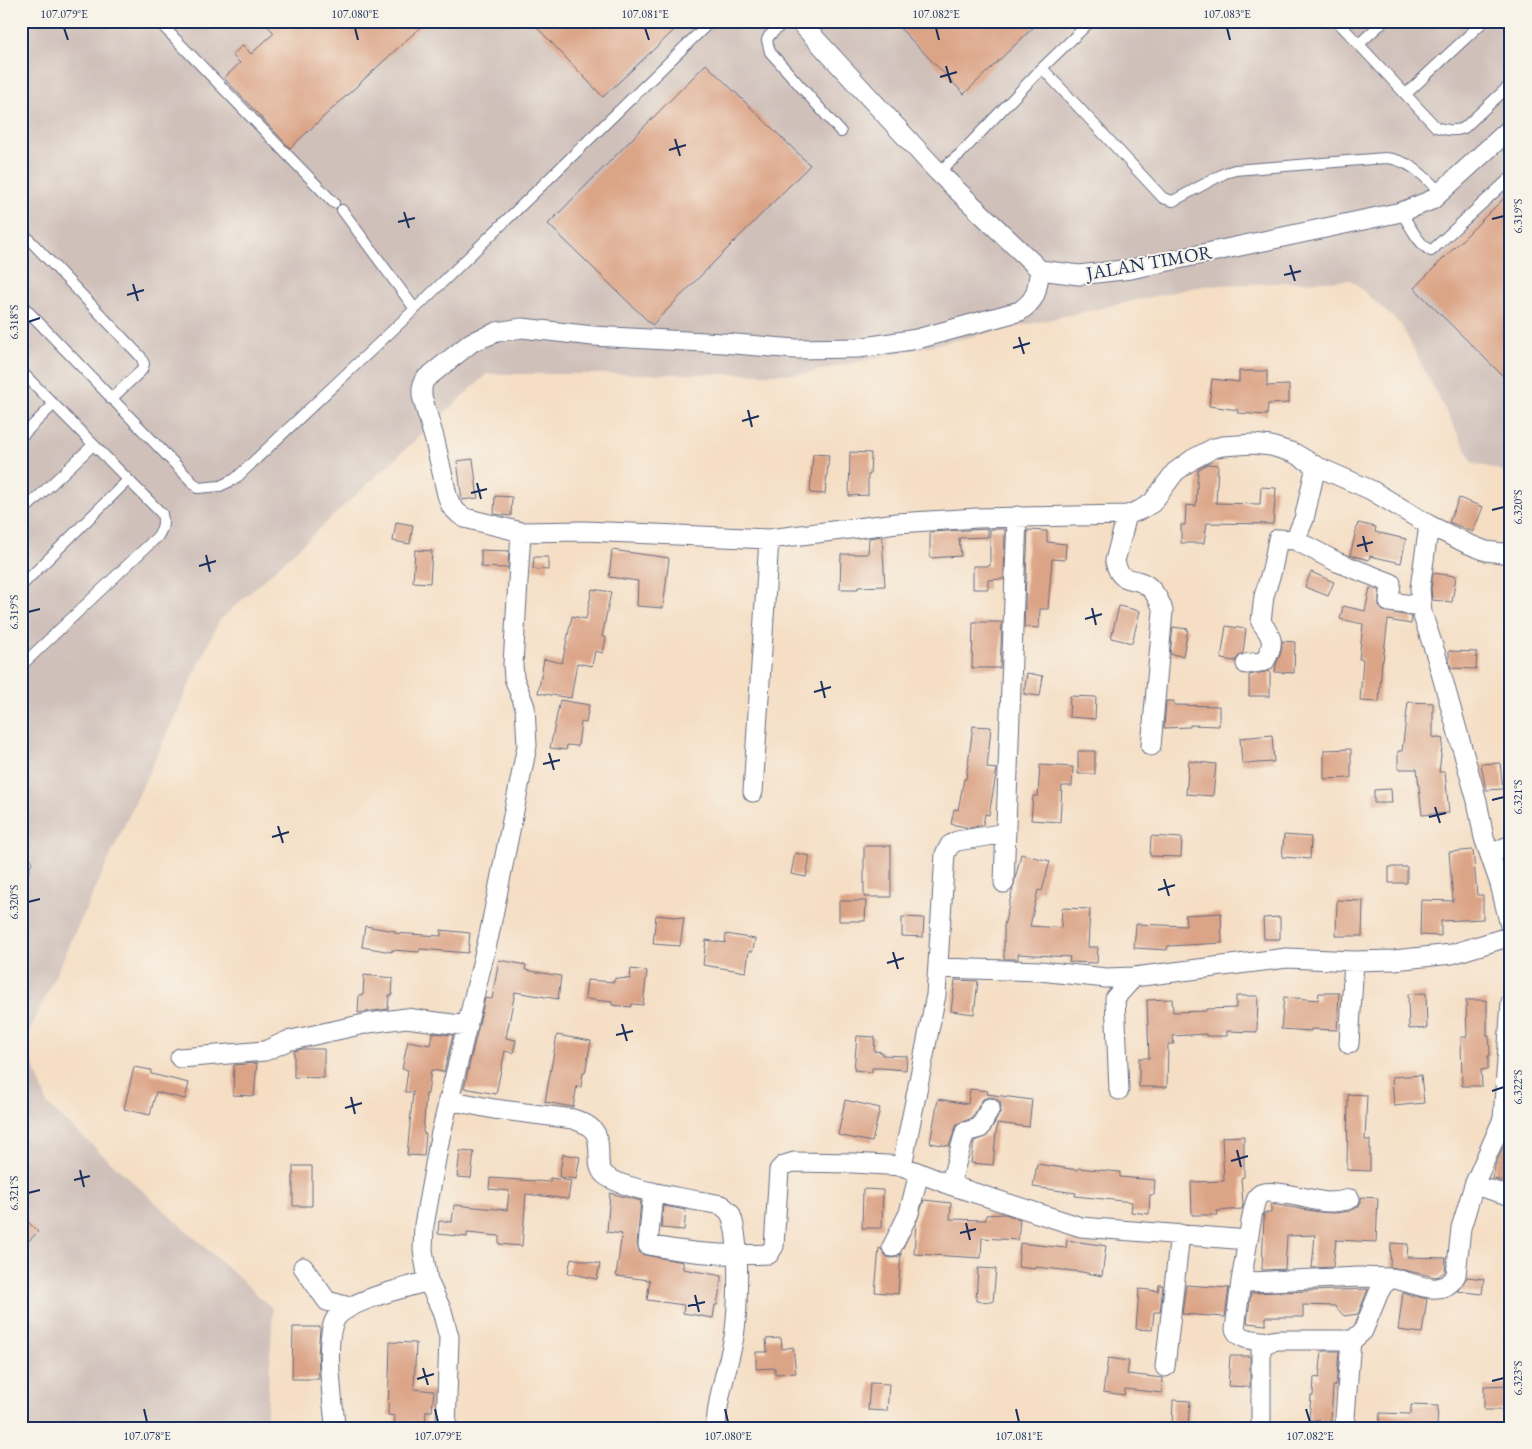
<svg xmlns="http://www.w3.org/2000/svg" width="1532" height="1449" font-family="'EB Garamond',serif">
<rect width="100%" height="100%" fill="#f7f3e8"/>
<filter id="ink" filterUnits="userSpaceOnUse"><feTurbulence type="fractalNoise" baseFrequency=".02" numOctaves="2"/><feDisplacementMap in="SourceGraphic" scale="10" xChannelSelector="R" yChannelSelector="G"/><feConvolveMatrix kernelMatrix="1 2 1 2 8 2 1 2 1" color-interpolation-filters="sRGB"/></filter>
<filter id="wash" filterUnits="userSpaceOnUse"><feTurbulence type="fractalNoise" baseFrequency=".0096" numOctaves="4" result="noise"/><feDisplacementMap in="SourceGraphic" scale="20" xChannelSelector="R" yChannelSelector="G"/><feGaussianBlur stdDeviation="1.12" result="paint"/><feColorMatrix in="noise" values="0 0 0 0 0 0 0 0 0 0 0 0 0 0 0 0 0 1.4 0 .05"/><feComposite in="paint" operator="in"/></filter>
<g filter="url(#wash)">
<rect width="100%" height="100%" fill="#f5dec4"/>
<path fill="#cfc0ba" d="M21,21H1511V473L1473,463L1401,325L1351,280L1201,286L803,374H487L219,621L25,1041L48,1105L273,1309L266,1428H21Z"/>
<g id="blocks">
<path fill="#dca487" d="M263,21H427L290,148L224,78L240,63L232,55L243,45L251,54L274,33Z
M531,21H684L603,97Z
M893,21H1040L964,94Z
M706,64L810,165L652,325L548,224Z
M1511,191V384L1414,288Z
M1239,371H1267V386L1289,385V403L1268,404L1267,415L1237,413L1238,410L1209,406L1212,379L1239,382Z
M850,452L871,453L870,475H868V495L849,496Z
M813,454L829,455L825,494L810,493Z
M473,459L478,498L462,500L457,461Z
M1207,464L1218,465L1216,503L1260,504L1261,487L1276,488L1273,524L1207,523L1204,543H1181V525H1185L1186,505L1196,506L1198,470Z
M495,496L512,497L511,516L494,514Z
M1459,498L1483,507L1473,532L1449,522Z
M396,522L413,525L410,544L393,541Z
M1358,523L1376,527L1375,532L1406,539L1401,563L1370,556L1369,560L1350,555Z
M988,529V537L959,538L961,556L930,558V532Z
M990,529H1005L1004,579L988,580V589H973V566H990Z
M1028,530L1047,531V542L1066,544L1065,560L1052,559L1048,609H1040L1039,628L1024,627Z
M882,536L885,586L858,587V589H840L841,554H868L869,538Z
M415,550L432,551L430,583L413,582Z
M481,550L509,551L508,568L481,567Z
M612,550L669,558L663,608L637,606L638,581L609,577Z
M534,557H548V570L533,569Z
M1311,572L1334,582L1328,596L1305,587Z
M1433,573L1456,576L1452,602L1432,600L1431,588Z
M1370,588L1379,590V606L1383,611L1411,616L1412,619L1411,624L1388,620L1383,661H1382L1379,702L1360,701L1363,659H1359L1363,624L1340,619L1343,606L1365,611Z
M592,589L611,592L602,637H606L603,653L595,651L592,666L577,663L571,698L538,693L544,659L562,663L572,616L586,619Z
M1119,606L1140,611L1132,643L1111,638Z
M973,622H1002L1000,668H972Z
M1226,626L1246,629L1243,653L1239,656L1235,661L1221,659Z
M1173,627L1188,629L1183,656L1170,654Z
M1282,641L1295,642L1294,673L1275,672L1276,665L1281,652Z
M1449,651L1477,652L1476,669L1451,668L1449,660Z
M1270,671V696H1249V675Z
M1027,673L1043,676L1040,696L1024,694Z
M1070,696L1096,697L1095,719L1069,717Z
M560,700L589,705L586,723L581,722L578,746L567,745L566,750L550,748Z
M1166,701H1174V705L1219,706V726L1190,725V727L1164,728Z
M1408,702L1433,703V737L1443,739L1439,772H1445L1449,813L1422,815L1417,769H1398V751H1402Z
M973,726L991,727L987,768L997,769L989,815L985,814L983,825L970,828L951,824L954,809L958,810L964,779H966Z
M1272,735L1274,762L1242,764L1240,738Z
M1351,749V778L1324,779V750Z
M1078,751H1095V774H1078Z
M1189,761L1216,764L1213,796L1186,794Z
M1500,763L1503,789L1486,790L1481,764Z
M1040,765L1073,767L1072,786H1062L1060,822L1031,820L1033,796H1038Z
M1391,789L1392,803H1374V790Z
M1284,835L1311,837L1310,859L1282,857Z
M1151,836L1182,838L1181,857L1150,856Z
M864,846H891V897H864Z
M1473,850L1477,895H1483V919L1441,921V936L1420,935L1421,900L1453,901L1449,852Z
M795,853L810,856L806,877L791,874Z
M1021,854L1050,861L1042,891L1038,890L1030,926L1061,928L1062,908L1090,909L1088,947H1098L1097,963L1069,962L1070,957L1018,954V959H1004V926Z
M1389,867H1407V883H1389Z
M1337,900L1363,901L1362,936H1336Z
M839,901H866L865,921H839Z
M1221,913L1222,943L1168,946L1167,950L1134,948L1136,924L1186,926L1185,915Z
M656,915L684,918L680,946L653,944Z
M902,917L924,918L923,937L902,936Z
M1280,917V939H1264L1263,918Z
M365,926L395,931L394,933L441,936V930L470,933L468,953L420,949L419,952L392,950V952L362,947Z
M726,934L755,939L753,951H749L746,972L703,965L706,940L725,943Z
M499,960L526,965L525,970L561,976L558,999L515,992L506,1038L516,1040L513,1053L505,1051L496,1094L464,1088L485,998L492,999Z
M631,969L647,971L643,1005L632,1004L631,1007L612,1005V1002L585,999L587,980L614,982L615,978L630,979Z
M364,975L393,978L392,995H389L388,1009L358,1013L359,995H363Z
M955,980L978,981L974,1014L951,1011Z
M1319,993H1339L1337,1030L1311,1029V1031L1281,1029L1284,997L1318,1000Z
M1426,993L1427,1028L1409,1029L1408,994Z
M1236,996H1258L1257,1032L1227,1031V1036H1206V1034L1173,1036L1174,1044H1168L1167,1087H1139V1058H1149L1147,1000L1172,999L1173,1012L1206,1011V1009L1236,1008Z
M1466,1000H1487V1036H1489L1490,1055L1488,1056V1069L1481,1070L1482,1086H1462L1461,1037H1467Z
M432,1033L453,1035L444,1072L431,1070L428,1094H426L423,1133L426,1134L424,1156L407,1155L413,1092H405L408,1070L402,1069L406,1049L408,1041L430,1045Z
M557,1035L591,1041L585,1073H583L581,1087L577,1086L573,1107L545,1102Z
M857,1036L875,1037L874,1051L882,1052V1055L907,1056L906,1070L881,1068H872V1072L854,1070Z
M303,1049H324V1078L294,1077V1051Z
M257,1063L254,1096L233,1095L234,1065Z
M134,1067L151,1070V1074L189,1083L185,1099L156,1092L150,1115L124,1109Z
M1421,1075L1424,1103L1394,1106L1392,1077Z
M970,1089L988,1091L987,1094L1032,1100L1029,1127L997,1123L993,1165L971,1163L974,1141L987,1136L1000,1113L1001,1108L1000,1102L995,1098L989,1097L983,1099L972,1118L957,1124L949,1146L930,1143L938,1099L968,1104Z
M1348,1094L1367,1095L1365,1140H1370V1171L1347,1170Z
M845,1100L880,1108L872,1142L838,1135Z
M1244,1136V1177L1241,1178L1243,1204L1242,1209L1217,1211L1218,1215H1192L1191,1182L1224,1181L1222,1137Z
M1503,1147L1511,1148V1182L1493,1179L1495,1166Z
M460,1151L474,1152L471,1178L457,1177Z
M563,1154L580,1157L576,1179L559,1177Z
M1037,1164L1078,1170V1168L1120,1172V1177L1155,1180L1154,1195H1150L1149,1214L1131,1212L1132,1202L1075,1196L1076,1193L1033,1187Z
M293,1166H312V1206H293Z
M490,1178L550,1182V1178L571,1181L568,1199L526,1194L522,1246L499,1244V1236L467,1233V1237L438,1234L439,1221L452,1222L454,1205L507,1210L509,1191L489,1189Z
M863,1189L883,1190L882,1228H862Z
M610,1193L641,1201L637,1244L640,1254L683,1262V1269L722,1276L717,1305H715L713,1318L683,1313L684,1305L647,1300L650,1280L616,1276L622,1234L607,1232Z
M1361,1197L1378,1198L1376,1242L1336,1240L1333,1267L1312,1268L1315,1235L1287,1236L1285,1269L1262,1270L1264,1213H1271V1204L1319,1212L1334,1213L1350,1211L1358,1207L1361,1202Z
M924,1200L951,1203L950,1219L986,1220V1215L1005,1214L1020,1219L1018,1240L982,1238L981,1258L914,1254L916,1223Z
M663,1206L686,1210L684,1230L661,1228Z
M21,1215L38,1232L21,1248Z
M1067,1240L1106,1246L1102,1276L1082,1272L1035,1267V1269L1018,1267L1020,1243L1066,1248Z
M1391,1243L1408,1244L1407,1257L1446,1258L1445,1271L1439,1276L1435,1277L1390,1267Z
M879,1248L881,1249L887,1257L892,1258L898,1257L901,1253L898,1294L875,1292Z
M571,1258L600,1264L597,1279L568,1273Z
M978,1268L996,1269L993,1302L976,1301Z
M1467,1277L1484,1279L1482,1294L1457,1291Z
M1159,1285H1163L1160,1312H1154L1152,1330L1136,1329L1139,1289L1158,1291Z
M1186,1285L1229,1288L1225,1317L1182,1314Z
M1368,1289L1358,1314L1344,1316L1335,1306L1303,1305V1317H1266V1325L1247,1323L1251,1293Z
M1403,1293L1427,1299L1422,1333L1398,1330Z
M293,1327H320L318,1354L319,1379H292Z
M781,1338L782,1349L793,1347L796,1373L775,1374V1368L756,1369V1352H767L766,1339Z
M390,1342L416,1343L414,1389L434,1391L432,1411H426L425,1428H394L395,1416L388,1415Z
M1322,1351H1339L1336,1386H1333L1331,1421L1309,1420L1311,1396H1313L1314,1377L1319,1378Z
M1230,1356H1250V1387L1228,1386Z
M1108,1358L1129,1361L1127,1374L1163,1378L1162,1393L1125,1389L1124,1395L1103,1392Z
M870,1383L889,1384L887,1411L868,1410Z
M1511,1385V1410H1484V1386Z
M1173,1400L1190,1401L1188,1428H1172Z
M1411,1405L1438,1406L1437,1428H1379L1380,1413L1411,1414Z"/>
</g>
</g>
<g filter="url(#ink)">
<use href="#blocks" fill-opacity="0" stroke="#676c82" stroke-width="1"/>
<g fill="none" stroke-linecap="round" stroke-linejoin="round">
<g stroke="#676c82" stroke-width="12">
<path id="service" d="M158,21L334,203
M785,21L769,36L767,40L770,52L841,132
M1337,21L1436,127C1446,130 1453,132 1464,128L1511,84
M1359,44L1384,21
M1042,68L1091,21
M1406,94L1484,21
M938,172L960,154L1042,68L1163,198L1173,201L1225,173L1235,170L1385,158C1409,159 1425,177 1441,193
M342,210L415,309
M1401,212C1409,224 1418,244 1431,251L1511,177
M21,231L141,357L144,364L142,370L111,399
M21,304L198,488L220,486L235,479L415,309L711,21
M21,371L162,514C164,523 163,528 158,536L21,666
M21,437L54,404
M21,513L93,445
M21,586L128,480
M21,877L26,862"/>
</g>
<g stroke="#676c82" stroke-width="21">
<path id="minor" d="M799,21L938,172L1040,270L1079,275L1131,269L1401,212L1432,200L1511,128
M1040,270C1036,291 1038,298 1020,311L917,339L859,348L796,349L723,343L593,336L522,328L497,332L472,342L424,380L422,388V396L435,441L447,495L451,506L459,514L465,518L521,532L585,531L769,539L897,523L977,518L1127,515L1140,510L1152,503L1175,472L1193,459L1214,448L1223,446L1253,444L1271,446L1294,453L1316,466L1371,490L1429,525L1468,544L1486,551L1511,554
M1127,515L1115,561C1120,584 1130,576 1145,584C1153,589 1161,602 1163,611L1151,746
M1429,525L1420,588L1422,613L1436,655L1477,801L1484,838L1500,884L1511,930
M1295,540L1337,562L1391,583L1389,602L1421,606
M1246,664L1265,661C1275,643 1273,638 1261,622L1264,596L1272,570L1278,539L1295,540L1304,519L1316,466
M753,792L769,539
M1490,854L1511,845
M1004,883L1017,516
M938,968L1040,971L1106,978L1134,977L1287,958L1354,961L1394,960L1452,954L1511,936
M1349,1044L1354,961
M180,1058L265,1051L287,1041L369,1023L406,1018L468,1026
M1119,1090L1115,998L1134,977
M448,1100L494,1109L573,1119C597,1127 599,1134 599,1159C599,1164 600,1169 603,1173C615,1189 699,1201 722,1205C724,1208 728,1210 730,1213C741,1235 738,1311 734,1337C728,1367 717,1397 716,1428
M902,1166L936,995L945,854L950,845L957,841L1006,833
M950,1185L965,1132L980,1128L990,1108
M1474,1185L1511,1196
M653,1192L648,1245C688,1253 728,1256 769,1254L774,1246L779,1170L784,1165L794,1162L853,1163L902,1166L950,1185L1081,1227L1248,1240L1241,1281L1250,1282L1359,1277L1391,1278
M1248,1240C1250,1231 1253,1201 1259,1195C1268,1187 1314,1201 1327,1202C1335,1202 1343,1201 1350,1199
M892,1247L909,1213L919,1173
M303,1267L327,1301L349,1307
M1241,1281L1235,1329C1239,1341 1257,1340 1268,1342
M1165,1367L1180,1234
M335,1425C333,1400 323,1338 336,1318C349,1300 406,1288 428,1281
M446,1428L449,1337L442,1311L428,1281L423,1250L424,1225L440,1137L489,935L527,746L525,707L514,678L513,664L521,532
M1261,1428V1348C1266,1342 1271,1341 1278,1340H1351L1354,1339L1363,1331L1379,1292L1383,1285L1391,1278C1411,1281 1443,1301 1456,1275L1461,1228L1474,1185L1503,1119L1511,1002
M1347,1428L1345,1417L1351,1340"/>
</g>
<use href="#service" stroke="#fff" stroke-width="10"/>
<use href="#minor" stroke="#fff" stroke-width="19"/>
</g>
</g>
<path fill="none" stroke="#1b2f5e" stroke-width="2" d="M64,28L68,40M355,28L358,40M645,28L649,40M936,28L939,40M1227,28L1230,40M946,66L951,83M940,77L957,72M675,139L680,156M669,150L686,145M404,212L409,228M1492,219L1504,216M398,222L415,218M1290,265L1295,281M1284,275L1301,271M133,284L138,301M127,295L144,290M28,322L40,318M1019,337L1024,354M1013,348L1030,343M748,410L752,427M742,421L759,416M477,483L481,499M471,493L487,489M1492,510L1504,507M1363,536L1367,552M1357,546L1373,542M206,555L210,572M199,566L216,561M1092,608L1096,625M28,612L40,609M1085,619L1102,614M821,681L825,698M814,692L831,687M549,753L554,770M543,764L560,760M1492,800L1504,797M1435,807L1440,823M1429,817L1446,813M278,826L283,843M272,837L289,832M1164,879L1169,896M1158,890L1175,885M28,902L40,899M893,952L898,969M887,963L904,958M622,1024L627,1041M616,1035L633,1031M1492,1091L1504,1087M351,1097L355,1114M345,1108L362,1103M1237,1150L1241,1167M1231,1161L1248,1156M80,1170L84,1187M74,1180L90,1176M28,1193L40,1190M966,1223L970,1240M960,1233L976,1229M695,1295L699,1312M688,1306L705,1302M423,1368L428,1385M417,1379L434,1374M1492,1381L1504,1378M144,1409L147,1422M435,1409L438,1422M725,1409L728,1422M1016,1409L1019,1422M1306,1409L1310,1422"/>
<g text-anchor="middle" stroke-width="4" stroke-linejoin="round" paint-order="stroke">
<g font-size="19" fill="#1b2f5e" stroke="#f7f3e8">
<text transform="translate(1149 262) rotate(-10)" y="7">JALAN TIMOR</text>
</g>
</g>
<rect width="1532" height="1449" fill="none" stroke="#f7f3e8" stroke-width="55"/>
<rect x="28" y="28" width="1476" height="1394" fill="none" stroke="#1b2f5e" stroke-width="2"/>
<g font-size="12" text-anchor="middle" fill="#1b2f5e">
<text x="64" y="18">107.079°E</text>
<text x="355" y="18">107.080°E</text>
<text x="645" y="18">107.081°E</text>
<text x="936" y="18">107.082°E</text>
<text x="1227" y="18">107.083°E</text>
<text transform="translate(1518 216) rotate(-90)" y="4">6.319°S</text>
<text transform="translate(14 322) rotate(-90)" y="4">6.318°S</text>
<text transform="translate(1518 507) rotate(-90)" y="4">6.320°S</text>
<text transform="translate(14 612) rotate(-90)" y="4">6.319°S</text>
<text transform="translate(1518 797) rotate(-90)" y="4">6.321°S</text>
<text transform="translate(14 902) rotate(-90)" y="4">6.320°S</text>
<text transform="translate(1518 1087) rotate(-90)" y="4">6.322°S</text>
<text transform="translate(14 1193) rotate(-90)" y="4">6.321°S</text>
<text transform="translate(1518 1378) rotate(-90)" y="4">6.323°S</text>
<text x="147" y="1440">107.078°E</text>
<text x="438" y="1440">107.079°E</text>
<text x="728" y="1440">107.080°E</text>
<text x="1019" y="1440">107.081°E</text>
<text x="1310" y="1440">107.082°E</text>
</g>
</svg>
